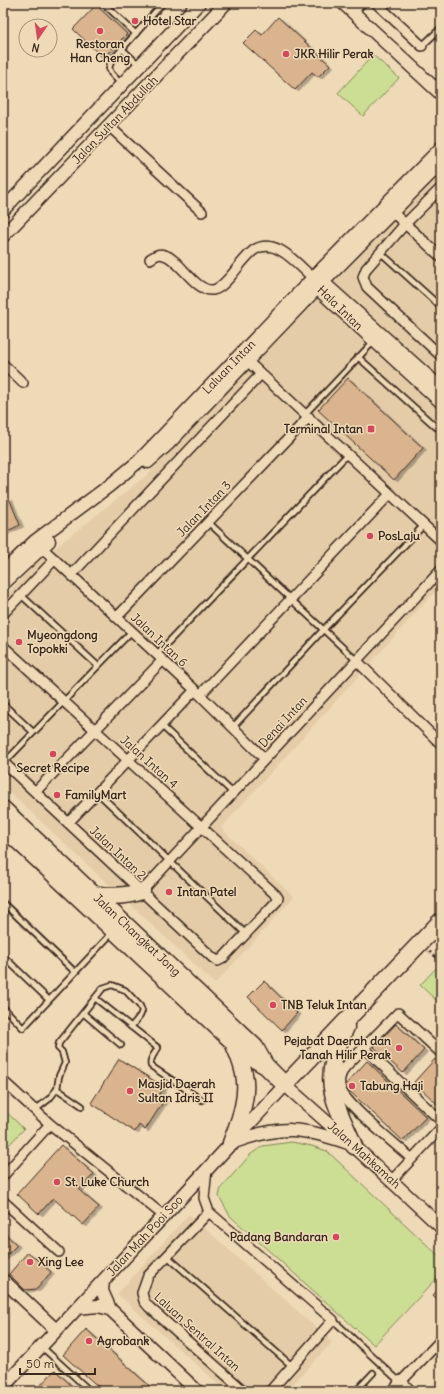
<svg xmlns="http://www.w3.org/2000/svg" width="444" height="1394" font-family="Delius,sans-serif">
<defs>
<filter id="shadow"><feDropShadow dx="3.5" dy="2" stdDeviation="0" flood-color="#0004"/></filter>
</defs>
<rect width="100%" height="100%" fill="#efdab8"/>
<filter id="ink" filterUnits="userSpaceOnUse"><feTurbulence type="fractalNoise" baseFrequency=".025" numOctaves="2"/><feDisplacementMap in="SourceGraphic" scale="8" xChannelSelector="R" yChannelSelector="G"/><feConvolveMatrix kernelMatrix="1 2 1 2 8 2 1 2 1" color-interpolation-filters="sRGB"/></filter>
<g filter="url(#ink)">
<path fill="#e5cca8" d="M441,172V585L221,828L294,897L215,984L3,786V598L36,563L147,475Z
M189,1214L332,1342L287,1391H226L117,1294Z"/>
<path fill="#cbde93" stroke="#838458" d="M373,55L399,78L363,116L338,93Z
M440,964L441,965V1005L420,985Z
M3,1109L24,1129L3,1151Z
M292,1142L312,1146L327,1151L441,1258V1274L374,1345L230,1216L219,1196L221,1188L251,1154L263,1146Z"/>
<path fill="#d9b48e" stroke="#3b2a1e" filter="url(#shadow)" d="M96,5L127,34L103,58L73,29Z
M278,17L330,65L318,77L312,72L295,90L243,43L256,30L262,35Z
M348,378L423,448L394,480L318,410Z
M9,498L20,525L3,533V501Z
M264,981L297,1013L282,1030L248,997Z
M396,1024L424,1050L403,1073L374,1047Z
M119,1059L164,1087L159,1095L165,1099L145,1130L139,1125L135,1132L91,1103Z
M435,1059L441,1065V1102L438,1105L414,1082Z
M367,1061L426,1117L403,1141L344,1086Z
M61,1145L94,1174L79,1190L99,1207L83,1225L53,1198L39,1214L17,1194Z
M3,1232L17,1245L3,1259Z
M28,1252L51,1272L37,1289L25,1290L9,1274Z
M441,1287V1303L433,1295Z
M86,1329L155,1391H103L63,1355Z
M55,1370L77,1391H35Z"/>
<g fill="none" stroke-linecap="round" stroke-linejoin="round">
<g stroke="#3b2a1e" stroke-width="8">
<path id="lane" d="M103,3L136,34
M422,46L441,28
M139,65L122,49L163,3
M121,84L111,73L109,68L111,62L122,49
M433,86L441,79
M380,252L441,307
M358,357L436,427L441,429
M305,414L374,341
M208,522L357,661
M21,595L98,666
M157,654L348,454
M3,704L33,732
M162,726L233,793
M233,727L323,630L424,525
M4,763L132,631
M97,792L246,934
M3,903L75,972
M3,956L49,1000
M95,998L158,1048C155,1053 149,1059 151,1066L202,1100
M3,1007L23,1028L112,933
M83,1013L121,1045
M57,1089L82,1106
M35,1110L49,1099L57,1089L59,1076L65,1063L62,1052L58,1048L59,1043L103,988L112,985L125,990L140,1006L142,1011L140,1016L131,1027
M167,1256L292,1366
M333,1320L400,1382
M42,1347L90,1391
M356,1391L373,1373"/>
</g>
<g stroke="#3b2a1e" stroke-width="12">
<path id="street" d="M376,3L422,46
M353,12L361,3
M109,126L202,212
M441,188L405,224L366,269L363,277L367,287L441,356
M389,209L441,257
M150,259C155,256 158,253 164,255C179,258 195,292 213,290C220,289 225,282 230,277C237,269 245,257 254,250C276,236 298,265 313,278
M243,357L441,541
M3,364L23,383
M38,544L195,690L265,759
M72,574L261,374
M3,614L55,559
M117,617L309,417
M3,646L276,895L278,898L277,901L222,959L218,961L213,958L3,762
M357,661L441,744
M200,695L390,494
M35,792L163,660
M68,823L195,690
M142,891L441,570
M364,1048L441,1121
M3,1081L50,1124L164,1216
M412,1159C397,1145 348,1107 341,1090C338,1081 340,1075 345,1067L398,1013L441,1053
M207,1169L204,1198L209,1212
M3,1176L50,1124
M392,1180L441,1128
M3,1201L59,1252
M244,1391L149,1307L144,1301L142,1293L148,1276L209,1212L333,1320L270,1391
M392,1391L441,1340"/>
</g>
<g stroke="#3b2a1e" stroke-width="15">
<path id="secondary" d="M343,3L441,94
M3,210L199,3
M3,236L226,3
M314,282L317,288L441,402
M326,285L441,388
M148,462L168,444L317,288L441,163
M3,572L35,541L109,486L139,461L313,278L441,148
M3,584L49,541
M234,1142C282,1125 301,1127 348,1143
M3,1280L56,1330
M103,1281L102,1291L110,1309L197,1391
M77,1308L98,1306L110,1309
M400,1382L409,1391
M3,1387L178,1201L285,1085L354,1146L441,1227"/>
</g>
<g stroke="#3b2a1e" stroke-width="19">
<path id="highway" d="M3,809L255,1047L265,1065
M3,827L247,1055L266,1066L285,1085L441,921
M94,894C111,897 125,897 142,891
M346,1027C337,1048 327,1070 333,1093C336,1109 348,1130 354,1146
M231,1143C239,1122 249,1097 244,1074C242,1064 238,1054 234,1045"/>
</g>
<path stroke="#3b2a1e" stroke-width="2" stroke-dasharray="3 3" stroke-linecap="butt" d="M429,951L441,962"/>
<use href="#lane" stroke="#efdab8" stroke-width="4.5"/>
<use href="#street" stroke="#efdab8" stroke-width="9"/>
<use href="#secondary" stroke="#efdab8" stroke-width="12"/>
<use href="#highway" stroke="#efdab8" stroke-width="16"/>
</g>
</g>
<g fill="#d1495b" stroke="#efdab8" stroke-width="1.5">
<circle cx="135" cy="21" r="4"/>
<circle cx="100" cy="31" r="4"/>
<circle cx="286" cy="54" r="4"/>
<rect x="367" y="425" width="8" height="8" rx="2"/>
<circle cx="370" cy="536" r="4"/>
<circle cx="19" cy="642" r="4"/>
<circle cx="53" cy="754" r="4"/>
<circle cx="57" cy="795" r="4"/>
<circle cx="169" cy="892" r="4"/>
<circle cx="273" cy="1005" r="4"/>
<circle cx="399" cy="1048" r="4"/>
<circle cx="352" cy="1086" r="4"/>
<circle cx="130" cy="1091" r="4"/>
<circle cx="57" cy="1182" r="4"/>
<circle cx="336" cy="1237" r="4"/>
<circle cx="30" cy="1262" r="4"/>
<circle cx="89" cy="1341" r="4"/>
</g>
<g text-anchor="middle" stroke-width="3" stroke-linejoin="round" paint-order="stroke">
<g font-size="12" font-weight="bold" fill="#3b2a1e" stroke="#efdab8" text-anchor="start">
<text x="143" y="25">Hotel Star</text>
<text x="100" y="48" text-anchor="middle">Restoran<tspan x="100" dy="14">Han Cheng</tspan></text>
<text x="294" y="58">JKR Hilir Perak</text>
<text x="363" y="433" text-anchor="end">Terminal Intan</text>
<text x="378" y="540">PosLaju</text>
<text x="27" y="639">Myeongdong<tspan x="27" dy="14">Topokki</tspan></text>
<text x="53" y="772" text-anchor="middle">Secret Recipe</text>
<text x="65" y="799">FamilyMart</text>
<text x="177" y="896">Intan Patel</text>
<text x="281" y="1009">TNB Teluk Intan</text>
<text x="391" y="1045" text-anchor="end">Pejabat Daerah dan<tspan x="391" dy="14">Tanah Hilir Perak</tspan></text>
<text x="138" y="1088">Masjid Daerah<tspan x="138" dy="14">Sultan Idris II</tspan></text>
<text x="360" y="1090">Tabung Haji</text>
<text x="65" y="1186">St. Luke Church</text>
<text x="328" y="1241" text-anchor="end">Padang Bandaran</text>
<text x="38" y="1266">Xing Lee</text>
<text x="97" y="1345">Agrobank</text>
</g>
<g font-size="12" fill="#3b2a1e" stroke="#efdab8">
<text transform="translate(115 120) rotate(-46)" y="4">Jalan Sultan Abdullah</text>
<text transform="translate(340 308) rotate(44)" y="4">Hala Intan</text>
<text transform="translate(229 367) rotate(-46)" y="4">Laluan Intan</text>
<text transform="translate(204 509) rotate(-46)" y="4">Jalan Intan 3</text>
<text transform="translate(159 640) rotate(43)" y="4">Jalan Intan 6</text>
<text transform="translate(283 722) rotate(-47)" y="4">Denai Intan</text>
<text transform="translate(149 762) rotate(42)" y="4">Jalan Intan 4</text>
<text transform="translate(118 853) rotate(43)" y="4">Jalan Intan 2</text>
<text transform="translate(137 935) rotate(43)" y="4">Jalan Changkat Jong</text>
<text transform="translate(364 1155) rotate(42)" y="4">Jalan Mahkamah</text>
<text transform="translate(145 1236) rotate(-47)" y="4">Jalan Mah Pooi Soo</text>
<text transform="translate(197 1332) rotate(42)" y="4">Laluan Sentral Intan</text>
</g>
</g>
<rect width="444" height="1394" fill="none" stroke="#efdab8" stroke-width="16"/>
<rect x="8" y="8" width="428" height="1378" fill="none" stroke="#3b2a1e" stroke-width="1.5" filter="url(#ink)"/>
<g transform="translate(38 38) rotate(193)"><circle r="19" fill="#efdab8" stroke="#a7947a"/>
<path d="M0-3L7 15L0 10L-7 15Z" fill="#d1495b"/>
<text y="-6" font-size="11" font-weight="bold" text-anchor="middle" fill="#3b2a1e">N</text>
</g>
<path d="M20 1368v6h75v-6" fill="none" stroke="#3b2a1e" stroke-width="2"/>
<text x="26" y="1368" font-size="12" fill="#3b2a1e" stroke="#efdab8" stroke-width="3" paint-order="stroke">50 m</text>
</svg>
